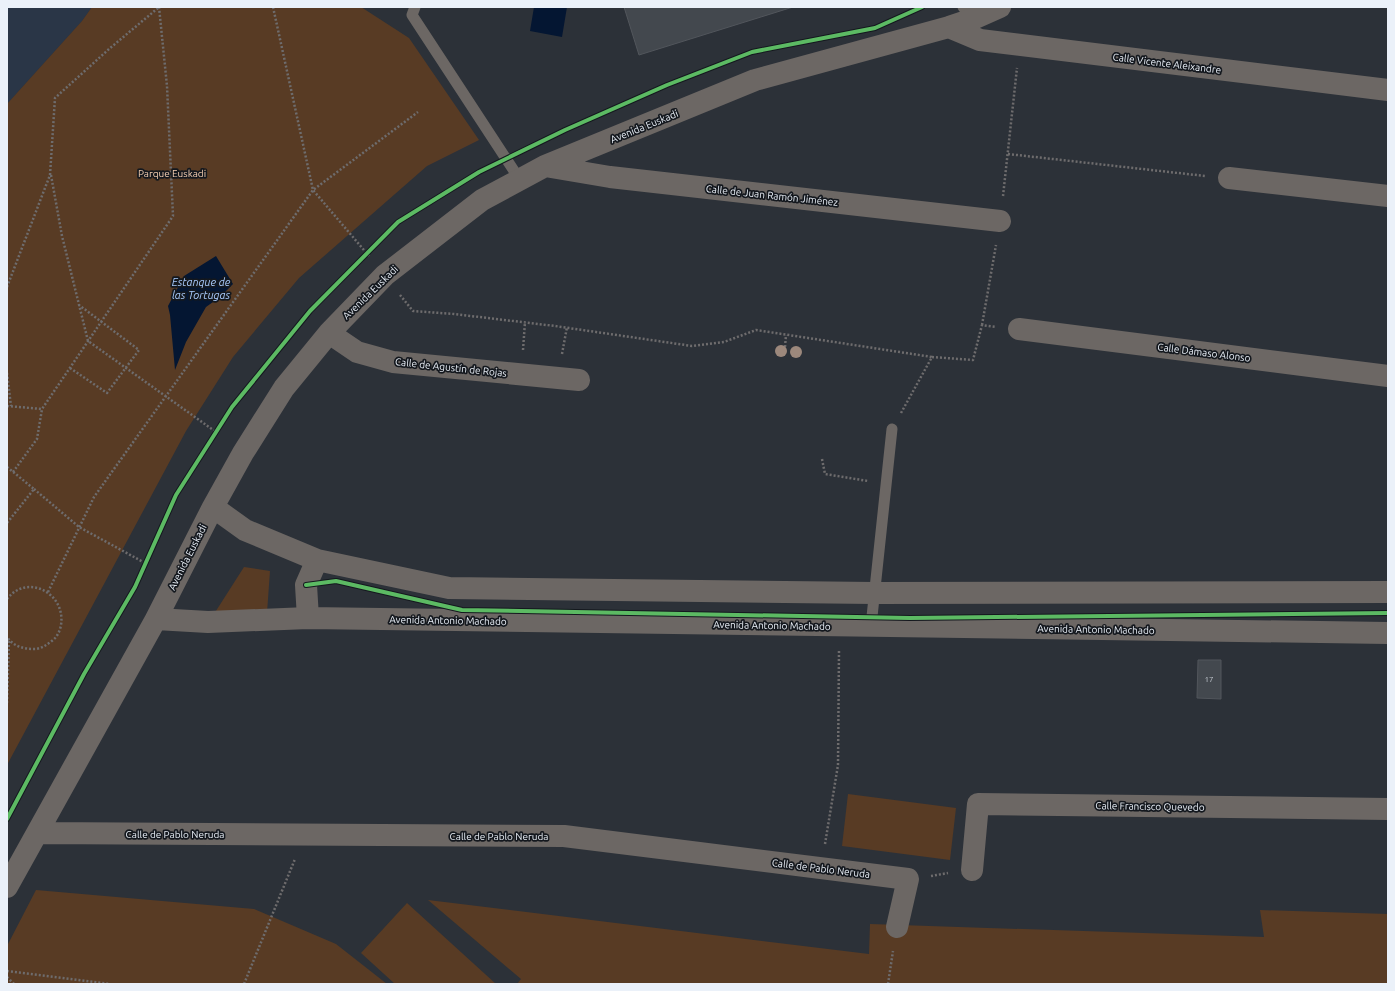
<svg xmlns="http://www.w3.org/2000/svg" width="1395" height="991" font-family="Ubuntu,sans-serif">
<rect width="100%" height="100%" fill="#2c3138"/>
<path fill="#2a3647" d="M7,7H92L82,21L7,104Z"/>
<path fill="#583b24" d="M92,7H361L409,38L479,140L427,166L299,278L233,357L186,431L7,765V104L82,21Z
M244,567L270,571L267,613L214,614Z
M848,794L956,808L950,860L842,846Z
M36,890L254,909L336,944L387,984H7V946Z
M428,900L869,954L870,924L1264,937L1260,910L1388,914V984H517L521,979Z
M407,903L496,984H395L361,953Z"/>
<path fill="#041632" d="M534,7H567L562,37L530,31Z
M216,256L233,284L220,297L206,307L186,342L175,370L170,315L168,306L184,276Z"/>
<path fill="#43484e" stroke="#52565c" d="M624,7H793L639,55Z
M1198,660H1221V699L1197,698Z"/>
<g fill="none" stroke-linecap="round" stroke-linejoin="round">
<path stroke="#6e6c6d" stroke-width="2.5" stroke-dasharray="2 2" stroke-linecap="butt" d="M273,7L313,190L369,256
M1008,154L1205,176
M51,175L62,236L88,341L216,432
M1003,196L1017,68
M7,287L50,175L55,98L109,49L158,8
M400,295L413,311L454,314L555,326L692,346L724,342L756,330L932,357
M982,325L996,245
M785,347L786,335
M523,350L525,322
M562,354L567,327
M70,368L107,393L139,350L79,305
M7,373L11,406
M7,406L42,409L173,216L167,86L159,7
M901,413L932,357L973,360L982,325L996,327
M822,459L825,474L868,481
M7,467L34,489L7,523
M13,472L37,439L42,409
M34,489L79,527L145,563
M48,592L94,497L313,190L418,112
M7,599C27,573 66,593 61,625C60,631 57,637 53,640C47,645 41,649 34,649C23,649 13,646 7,637
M7,703L9,640
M825,844L838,765L839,650
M931,876L948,873
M7,971L110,984
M7,977L14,984
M244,984L295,859
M888,984L893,951"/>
<path stroke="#6c6764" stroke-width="11" d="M415,7L412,15L520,180
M963,7L973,19
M871,626L892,429"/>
<path stroke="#6c6764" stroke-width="22" d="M949,27L980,40L1388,90
M545,166L610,177L1000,221
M1229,178L1388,196
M1019,329L1388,376
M329,333L357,352L393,362L579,380
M213,507L245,530L317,560L449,588L874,593L1388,592
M308,618L306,585L317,560
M156,619L208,622L308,618L1388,633
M38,833L564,836L908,879L897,927
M972,870L978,804L1388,809
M7,887L156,619L213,507L243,453L284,388L329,333L385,275L482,200L545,166L755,80L949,27L973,19L1000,7"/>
<g stroke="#14181e" stroke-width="6">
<path id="cycleway" d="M306,585L336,581L462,610L910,618L1388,613
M7,819L84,674L135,587L176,495L232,407L310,311L398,222L479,172L565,130L667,85L752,52L875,28L922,7"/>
</g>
<use href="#cycleway" stroke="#5cba63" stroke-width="4"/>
</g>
<g fill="#9c887c">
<circle cx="781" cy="351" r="6"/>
<circle cx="796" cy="352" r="6"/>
</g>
<g text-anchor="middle" stroke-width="3.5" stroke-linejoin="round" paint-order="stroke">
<g font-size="8" fill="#c1c7ce">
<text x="1209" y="682">17</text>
</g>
<g font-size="10" fill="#ebf1f9" stroke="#14181e">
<text transform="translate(1167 63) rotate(7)" y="4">Calle Vicente Aleixandre</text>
<text transform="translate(644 126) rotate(-22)" y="4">Avenida Euskadi</text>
<text transform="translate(772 195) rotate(6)" y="4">Calle de Juan Ramón Jiménez</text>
<text transform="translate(370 292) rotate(-44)" y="4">Avenida Euskadi</text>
<text transform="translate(1204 352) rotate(7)" y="4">Calle Dámaso Alonso</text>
<text transform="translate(451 367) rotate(6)" y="4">Calle de Agustín de Rojas</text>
<text transform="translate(187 557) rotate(-63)" y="4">Avenida Euskadi</text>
<text transform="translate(448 620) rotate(1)" y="4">Avenida Antonio Machado</text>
<text transform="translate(772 625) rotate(1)" y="4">Avenida Antonio Machado</text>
<text transform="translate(1096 629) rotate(1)" y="4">Avenida Antonio Machado</text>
<text transform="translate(1150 806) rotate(1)" y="4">Calle Francisco Quevedo</text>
<text x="175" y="838">Calle de Pablo Neruda</text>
<text x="499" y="840">Calle de Pablo Neruda</text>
<text transform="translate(821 868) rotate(7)" y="4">Calle de Pablo Neruda</text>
</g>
<g font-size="10" fill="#f7d0b3" stroke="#14181e">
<text x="172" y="177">Parque Euskadi</text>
</g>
<g font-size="11" font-style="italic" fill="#a9cbfc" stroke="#14181e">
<text x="201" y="286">Estanque de<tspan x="201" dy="13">las Tortugas</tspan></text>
</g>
</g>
<rect width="1395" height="991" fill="none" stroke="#ebf1f9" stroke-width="16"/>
</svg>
